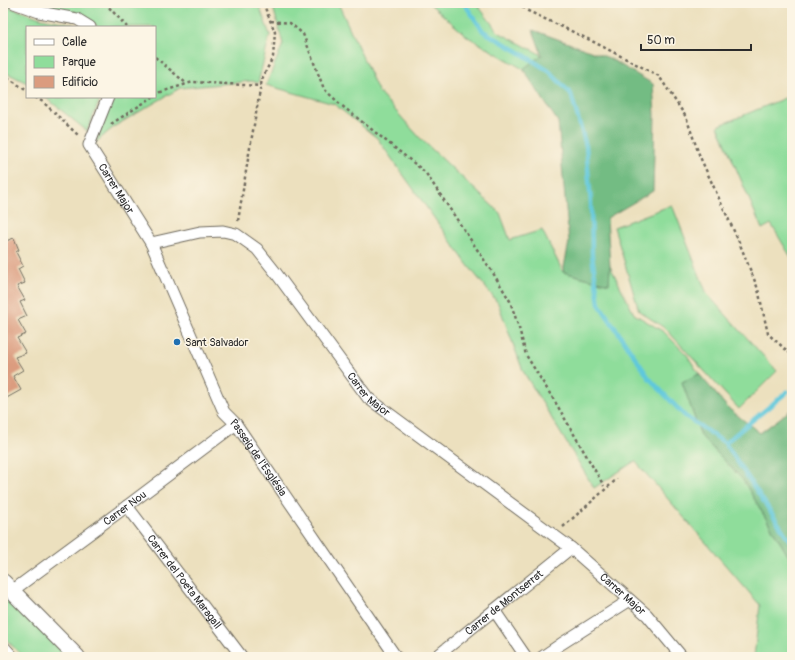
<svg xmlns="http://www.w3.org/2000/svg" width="795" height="660" font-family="Pangolin,sans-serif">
<rect width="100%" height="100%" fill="#fcf5e5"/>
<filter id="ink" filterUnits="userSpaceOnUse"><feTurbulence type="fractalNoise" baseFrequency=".025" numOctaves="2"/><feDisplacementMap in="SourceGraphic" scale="8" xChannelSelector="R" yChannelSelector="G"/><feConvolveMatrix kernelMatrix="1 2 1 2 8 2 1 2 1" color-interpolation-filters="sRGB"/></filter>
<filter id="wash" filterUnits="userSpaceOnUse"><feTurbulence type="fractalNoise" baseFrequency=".012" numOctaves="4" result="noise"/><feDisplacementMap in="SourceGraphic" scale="16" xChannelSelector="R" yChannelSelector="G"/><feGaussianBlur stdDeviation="0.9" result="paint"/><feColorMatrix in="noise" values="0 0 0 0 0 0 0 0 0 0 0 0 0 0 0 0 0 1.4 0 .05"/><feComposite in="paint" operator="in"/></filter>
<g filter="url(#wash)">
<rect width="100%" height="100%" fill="#ece0be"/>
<path fill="#8fdd9b" stroke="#5d8463" d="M29,3H258L270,35L258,83L252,81L180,88L115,126L95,143L113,97H155V27H98L95,24L79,15L45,8Z
M272,3H338L378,91L420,138L500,213L510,240L542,230L563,272L609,284L610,266L634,314L664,332L687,355L699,374L682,382L701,436L743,480L792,562V657H754L760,605L635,461L594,488L523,371L498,303L467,264L377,138L334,104L266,85L283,44Z
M429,3H476L498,32L542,55L523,69L468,37Z
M3,5L41,18L72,24L76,27H27V83L3,71Z
M792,95V259L771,224L762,229L718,126Z
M45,97H101L87,131Z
M672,205L707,294L777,371L739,409L666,329L639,311L614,227Z
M3,591L68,657H23L3,636Z"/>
<path fill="#73bc83" stroke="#4f7457" d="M533,30L609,58L653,84L655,115L653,191L607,218L610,266L609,284L563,272L569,242L558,122L523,69L542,55Z
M699,374L728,408L760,433L792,409V562L743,480L701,436L682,382Z"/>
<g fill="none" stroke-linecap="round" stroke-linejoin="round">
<path stroke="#5fc8dc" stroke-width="4.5" d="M464,3L483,31L519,52L549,71L571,94L586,146L591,204L592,255L599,304L649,378L685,416L725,443L792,544
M725,443L787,392"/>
</g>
<g id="blocks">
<path fill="#db9c7f" d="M14,238L19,250L16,252L23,266L18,269L25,283L17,286L25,300L20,302L27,316L18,320L26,334L17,338L26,353L15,357L23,370L13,376L21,390L3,400V362H4L3,360V345H4L3,342V328L4,327L3,325V242Z"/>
</g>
</g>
<g filter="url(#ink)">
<use href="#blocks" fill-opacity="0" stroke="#6f6a5e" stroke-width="1"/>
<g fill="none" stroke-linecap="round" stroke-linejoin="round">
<g stroke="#6f6a5e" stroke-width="13">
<g id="street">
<path d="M14,3L39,12L77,19L90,27"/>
<path id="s1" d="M108,97L89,145L151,243L224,412L236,424L396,657"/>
<path id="s2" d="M151,243L200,232L223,231L236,234L257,249L276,273L368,398L571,548L647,615L682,657"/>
<path id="s3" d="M127,506L242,657"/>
<path id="s4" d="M12,591L127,506L236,424"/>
<path d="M494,610L526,657"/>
<path d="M3,646L13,657"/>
<path id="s5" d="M436,657L571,548"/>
<path d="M542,657L561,644L630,600"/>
</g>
</g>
<g stroke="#6f6a5e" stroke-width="18">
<path id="secondary" d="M3,582L77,657"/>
</g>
<path stroke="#6f6a5e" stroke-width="2.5" stroke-dasharray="3 3" stroke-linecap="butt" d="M105,3L127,27
M518,3L528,11L588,39L659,76L686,117L700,157L739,242L758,289L768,334L792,355
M271,21L290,23L303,34L324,89L341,105L425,172L493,273L510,301L519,328L526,355L557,405L604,486
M155,57L187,84
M3,74L27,91
M155,96L161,92L193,82L261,86
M35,97L43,102L79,136
M111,124L153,97
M238,221L247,165L262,79L273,57L275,32L263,3
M563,527L617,479"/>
<use href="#street" stroke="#fff" stroke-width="11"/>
<use href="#secondary" stroke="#fff" stroke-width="16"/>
</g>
</g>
<circle fill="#1f6fb2" stroke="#fcf5e5" stroke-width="1.5" cx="177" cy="342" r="4"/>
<g text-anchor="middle" stroke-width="3" stroke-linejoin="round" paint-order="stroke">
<g font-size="11" fill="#2b2b2b" stroke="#fcf5e5">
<text dy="4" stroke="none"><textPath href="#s1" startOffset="103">Carrer Major</textPath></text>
<text dy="4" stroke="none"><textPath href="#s2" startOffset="296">Carrer Major</textPath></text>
<text dy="4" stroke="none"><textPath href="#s1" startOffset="409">Passeig de l'Església</textPath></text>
<text dy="4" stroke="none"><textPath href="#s4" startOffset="140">Carrer Nou</textPath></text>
<text dy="4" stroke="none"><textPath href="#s3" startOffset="95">Carrer del Poeta Maragall</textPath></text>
<text dy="4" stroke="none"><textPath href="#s2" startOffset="620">Carrer Major</textPath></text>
<text dy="4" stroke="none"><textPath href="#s5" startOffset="87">Carrer de Montserrat</textPath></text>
</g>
<g font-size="11" fill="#2b2b2b" stroke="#fcf5e5" text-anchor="start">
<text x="185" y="346">Sant Salvador</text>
</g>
</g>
<rect width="795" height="660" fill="none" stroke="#fcf5e5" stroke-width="16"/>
<rect x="26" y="26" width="130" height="72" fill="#fcf5e5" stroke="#a8a49b"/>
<rect x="34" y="39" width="20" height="6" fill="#ffffff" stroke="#a8a49b"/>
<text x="62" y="46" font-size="12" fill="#2b2b2b">Calle</text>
<rect x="34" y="56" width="20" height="12" fill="#8fdd9b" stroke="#a8a49b"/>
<text x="62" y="66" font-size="12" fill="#2b2b2b">Parque</text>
<rect x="34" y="76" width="20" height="12" fill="#db9c7f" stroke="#a8a49b"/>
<text x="62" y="86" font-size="12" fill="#2b2b2b">Edificio</text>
<path d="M641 44v6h110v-6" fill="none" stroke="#2b2b2b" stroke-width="2"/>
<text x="647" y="44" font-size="12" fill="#2b2b2b" stroke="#fcf5e5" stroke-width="3" paint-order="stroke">50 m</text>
</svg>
